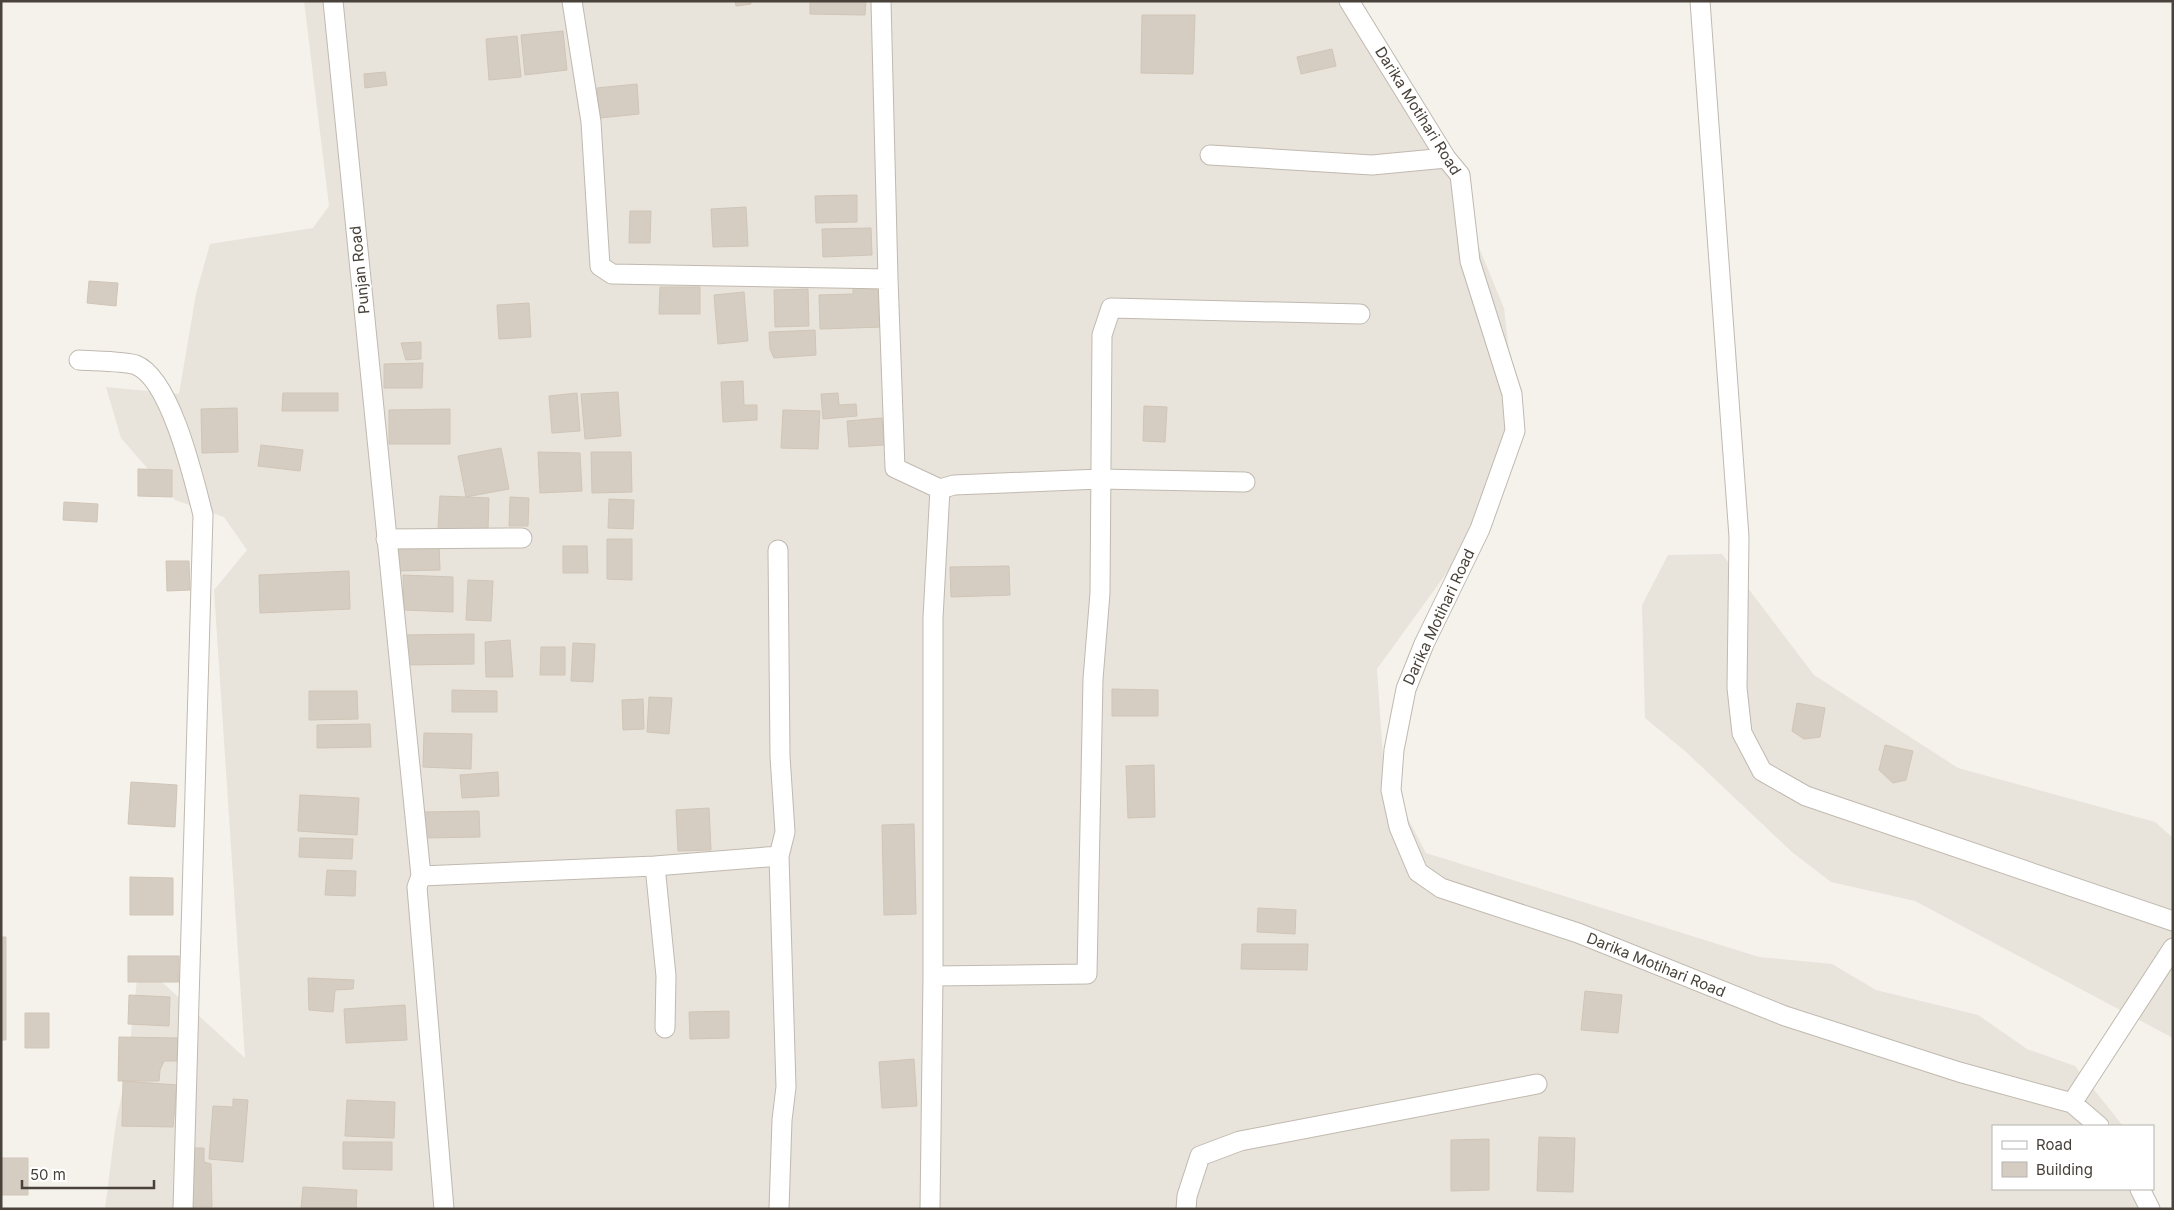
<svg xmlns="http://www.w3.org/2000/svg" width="2174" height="1210" font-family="Inter,sans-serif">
<rect width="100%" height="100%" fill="#f5f2ec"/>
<path fill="#e8e3db" d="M304,1H1339L1426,120L1504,308L1520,447L1469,542L1377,669L1384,773L1426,853L1759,957L1832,964L1876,990L1978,1015L2027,1049L2075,1066L2123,1126H1993V1189H2147L2151,1209H105L116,1122L127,1071L139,961L245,1058L214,590L247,550L224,517L175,500L121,438L106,387L179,394L196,294L210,244L313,228L329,206Z
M1722,554L1814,675L1958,768L2155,822L2173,838V1038L1915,901L1831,882L1792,852L1685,751L1645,718L1642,605L1668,555Z"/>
<path fill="#d6cdc2" stroke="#d0c5b6" d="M735,1H751V4L736,6Z
M810,1H866L865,15L810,14Z
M1142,15H1195L1193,74L1141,73Z
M563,31L567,70L525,75L521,35Z
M517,36L521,77L489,80L486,39Z
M1332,49L1336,66L1301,74L1297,57Z
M385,72L387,85L365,88L364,74Z
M637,84L639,114L600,118L597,88Z
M857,195V222L816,223L815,196Z
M746,207L748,246L713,247L711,209Z
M630,211H651L650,243H629Z
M871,228L872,255L823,257L822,229Z
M89,281L118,283L116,306L87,303Z
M881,284L883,327L820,329L819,295L853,294V286Z
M660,287H700V314H659Z
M808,289L809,326L775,327L774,290Z
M744,292L748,341L718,344L714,295Z
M529,303L531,337L499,339L497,305Z
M815,330L816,355L774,358L770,349L769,332Z
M421,342V359L406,360L401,343Z
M423,363L422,388H384V364Z
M743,381L744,405H757V420L723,422L721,382Z
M618,392L621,436L585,439L581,394Z
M283,393H338V411H282Z
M577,393L580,431L552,433L549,396Z
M838,393L839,405L856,404L857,416L823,419L821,394Z
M1144,406L1167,407L1165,442L1143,441Z
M237,408L238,452L202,453L201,409Z
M450,409V444H389V410Z
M783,410L820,411L818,449L781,448Z
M882,418L884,445L849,447L847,421Z
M261,445L303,450L300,471L258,466Z
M501,448L509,489L466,497L458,456Z
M538,452L580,453L582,491L540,493Z
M591,452H631L632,492L592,493Z
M138,469L172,470V497L138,496Z
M440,496L489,498L488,531L438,529Z
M510,497L529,498L528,526H509Z
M609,499L634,500L633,529L608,528Z
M64,502L98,504L97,522L63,520Z
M607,539H632V580L607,579Z
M439,543L440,570L398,571V544Z
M563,546H587L588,573H563Z
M166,561H189L190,590L167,591Z
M1009,566L1010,595L951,597L950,567Z
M349,571L350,609L260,613L259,575Z
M403,575L453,577V612L404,610Z
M468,580L493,581L491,621L466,620Z
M474,634V664L403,665V635Z
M510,640L513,677H486L485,642Z
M573,643L595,644L593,682L571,681Z
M541,647H565V675H540Z
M1112,689L1158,690V716H1112Z
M452,690L497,691V712H452Z
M309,691H357L358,719L309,720Z
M649,697L672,698L669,734L647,732Z
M643,699L644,729L623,730L622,700Z
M1797,703L1825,708L1820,737L1804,739L1792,731Z
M370,724L371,747L317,748V725Z
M424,733L472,734L471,769L423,767Z
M1885,745L1913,751L1906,780L1893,783L1879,770Z
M1154,765L1155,817L1128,818L1126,766Z
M498,772L499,796L462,798L460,775Z
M131,782L177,785L175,827L128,824Z
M300,795L359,798L357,835L298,831Z
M709,808L711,850L678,851L676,810Z
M479,811L480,837L425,838L424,812Z
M914,824L916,914L884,915L882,825Z
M300,838L353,839L352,859L299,857Z
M327,870L356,871L355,896L325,895Z
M130,877L173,878V915H130Z
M1258,908L1296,910L1295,934L1257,932Z
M1,937H6V1040H1Z
M1242,944H1308L1307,970L1241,969Z
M128,956H179V982H128Z
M308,978L354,980L353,989L335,990L333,1012L309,1010Z
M1585,991L1622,995L1618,1033L1581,1030Z
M129,995L170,997L169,1026L128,1024Z
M405,1005L407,1040L346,1043L344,1009Z
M729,1011V1038L690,1039L689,1012Z
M25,1013H49V1048H25Z
M119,1037L178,1038L177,1061H164L160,1070L159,1081H118Z
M914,1059L917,1106L882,1108L879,1062Z
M123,1081L177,1085L173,1127L122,1126Z
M233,1099L248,1100L243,1162L209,1159L213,1106L233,1107Z
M347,1100L395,1102L394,1138L345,1136Z
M1539,1137L1575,1138L1573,1192L1537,1191Z
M1489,1139V1190L1451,1191V1140Z
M343,1142H392V1170L343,1169Z
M191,1148H204V1162L211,1164L212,1207H192Z
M1,1158H28V1195H1Z
M303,1187L357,1190L356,1209H301Z"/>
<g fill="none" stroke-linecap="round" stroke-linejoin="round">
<g stroke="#c0b9af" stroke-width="21">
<path id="street" d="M333,1L421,876L417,887L444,1209
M572,1L591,122L600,266L612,274L888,279
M881,1L888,279L895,468L940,489L954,485L1100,479L1245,482
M1349,1L1446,158L1460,175L1470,261L1512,394L1515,431L1480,529L1424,644L1406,689L1394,750L1391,790L1399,827L1418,872L1441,888L1578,933L1785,1016L1959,1072L2072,1103L2099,1126
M1700,1L1739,537L1737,688L1742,733L1762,771L1806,796L2173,921
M1210,155L1372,165L1446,158
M79,360C91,361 126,361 136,365C171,379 194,480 203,515L183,1209
M386,539L522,538
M778,550L780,756L785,832L779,856L786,1087L782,1120L779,1209
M655,866L666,976L665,1028
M421,876L655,866L779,856
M933,976L1087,974L1093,679L1100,593L1102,335L1111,308L1360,314
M2072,1103L2173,948
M2140,1189L2150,1209
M930,1209L933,976V618L940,489
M1186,1209L1187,1196L1200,1156L1240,1141L1537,1084"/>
</g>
<use href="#street" stroke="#fff" stroke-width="19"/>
</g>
<g text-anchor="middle" stroke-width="4" stroke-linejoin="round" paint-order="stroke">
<g font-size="15" fill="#49423a" stroke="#fff">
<text transform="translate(1418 111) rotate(58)" y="5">Darika Motihari Road</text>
<text transform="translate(360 270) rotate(-96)" y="5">Punjan Road</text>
<text transform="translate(1439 617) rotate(-65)" y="5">Darika Motihari Road</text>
<text transform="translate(1656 965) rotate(22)" y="5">Darika Motihari Road</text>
</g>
</g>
<rect width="2174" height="1210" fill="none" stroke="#49423a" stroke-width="5"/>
<rect x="1992" y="1125" width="162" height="65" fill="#ffffff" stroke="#b6b3b0"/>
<rect x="2002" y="1141" width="25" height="8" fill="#ffffff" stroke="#b6b3b0"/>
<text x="2036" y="1150" font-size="15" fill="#49423a">Road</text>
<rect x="2002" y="1162" width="25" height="15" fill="#d6cdc2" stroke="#b6b3b0"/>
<text x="2036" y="1175" font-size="15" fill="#49423a">Building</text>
<path d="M22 1180v8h132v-8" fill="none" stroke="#49423a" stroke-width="2.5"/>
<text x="30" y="1180" font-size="15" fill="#49423a" stroke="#ffffff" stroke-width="4" paint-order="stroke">50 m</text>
</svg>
